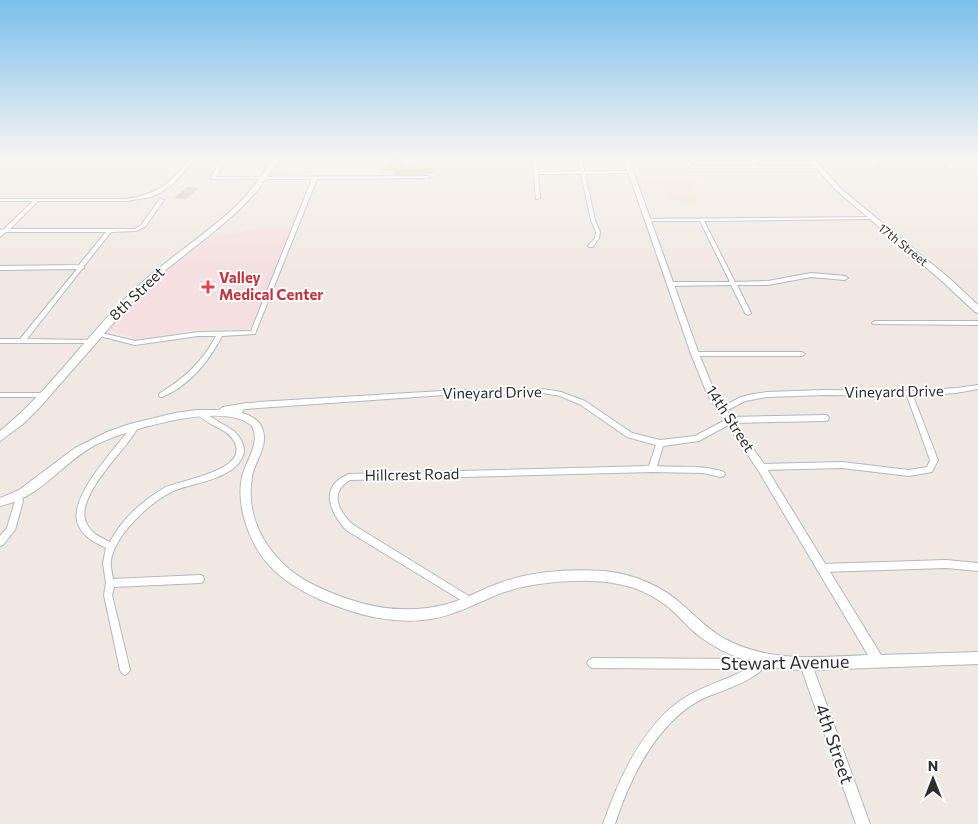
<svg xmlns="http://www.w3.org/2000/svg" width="978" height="824" font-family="Commissioner,sans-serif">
<rect width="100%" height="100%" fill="#efe9e1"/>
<path fill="#f0e6d1" d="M628,157H682L694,181L704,182L705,185H690L698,203L669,202L661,186L639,185Z"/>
<path fill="#f5dfe0" d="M292,226L280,260L250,326L246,329H199L145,339L133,338L111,330V327L157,279L212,236L233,234L259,227Z"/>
<path fill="#b6e59e" d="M393,157H406L404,163L410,166L433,167L436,169L434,174L392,176L396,173L393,170H380L390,162Z"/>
<path fill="#cbc7bf" d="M350,157H371L372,162L352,165Z
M866,157H977L966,164H945L950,168L876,167Z
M187,187L199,188L186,199L174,198Z"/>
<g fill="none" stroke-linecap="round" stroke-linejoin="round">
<g stroke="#b4b7c1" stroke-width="2">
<path id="minor" d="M192,157H196L174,183L160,193L151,197L126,201H38L10,229H135L141,225L160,199L164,200L145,227L136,231L111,232L84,266V268L82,269L27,339L91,340L94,342L93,343H0V339H20L77,269L0,270V266L79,265L106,232H6L0,237V230L4,229L33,201H0V199H126C160,194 170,183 192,157Z
M223,157H227L216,177L428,176L430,177L428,178L317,179L255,334L222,336C209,361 189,386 162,397H160L159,395L160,393C184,379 203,361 216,336H198L135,345L96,335L95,334L96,333L98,332L135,341L198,332L251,331L312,179H212L211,176Z
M432,157H436V158L434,159Z
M532,157H536L538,172L580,171L577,157H581L584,171H630L632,172L630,173L585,174L595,220L600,232L599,238L593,247H589L588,246L595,238L596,232L591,220L581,174H538L540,198L536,199Z
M684,157H688L692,166H752L746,157H750L756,166H818L820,167L818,168H691L689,167Z
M870,217L872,218V219L704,221L735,282L768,281L811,273L845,276L848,278L845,280L811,277L768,285H737L751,313L748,315L745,313L731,285L670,286L667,284L670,282H730L700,221H647L645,220L647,219Z
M875,321H978V325L873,324L872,323L873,322Z
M693,352H802L805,354L802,356H695L692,354Z
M978,385V389L956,393L913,396L938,460L932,472L909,476L842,468L761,470L758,469L757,467L758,465L761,464L842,462L909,470L927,467L930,460L907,396L825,395L767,397L745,401L722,413L720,412L719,410L720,408L741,397L753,394L767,392L825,390L912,391L956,388Z
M543,389L561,392L585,401L632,433L660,440L695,436L731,417L826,415L828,416L829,418L828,420L826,421L732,423L699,441L663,446L657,466C680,468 701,464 724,472L725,474L724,476L721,477L703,473L652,472L350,480C329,492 338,510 352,524L472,598L473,601L472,604L469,605L346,530C329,511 319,486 349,474L649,466L656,445L627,437L581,405L560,396L543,393L459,394L258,408L244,409L239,417H235L234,415L240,405L258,402L459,390Z
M0,393H48L51,395L48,397H0Z
M201,411L234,431C241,438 247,448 242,458C230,481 192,482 171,492C148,504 116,534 111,560C110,566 112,572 113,579L200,575L203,576L204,579L203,582L200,583L114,587L112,595L130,670L128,673L125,675L122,673L120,670L104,595L106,583L103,563L106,548C94,542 83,537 78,524C67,497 118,446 133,425H137L139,427L137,429C134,434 130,440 126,445C113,461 76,501 86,522C90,533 100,537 110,542C121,520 143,500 164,488C180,480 251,471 234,441C226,427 207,426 198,414L199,412Z
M18,494L21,495L23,501L15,530L3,545L0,546V536L7,528L15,501L14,497L15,495Z
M946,560L978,563V571L946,568L821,572L818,571L817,568L818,565L821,564Z
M764,655L767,657L769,660C760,680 723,690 704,698C696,702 688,707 681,713C648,741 628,784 615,824H603C619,778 645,720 689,695C708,684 730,679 748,668L744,669L592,668L589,666L587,663L589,660L592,658L744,659Z"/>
</g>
<g stroke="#b4b7c1" stroke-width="2">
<path id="tertiary" d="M623,157H628L699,354L716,395L764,464L881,655L978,652V664L814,670L870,824H856L802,670C766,669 728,658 699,636C690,629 683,621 675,613C659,598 640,588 618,584C585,577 530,582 499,594C476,603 456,615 431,619C392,625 357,615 321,600C295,588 272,574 257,549C245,528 237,501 242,477C246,460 261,443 252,426C224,400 126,430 95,445C69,459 51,483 25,497C17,501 9,504 0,506V498L19,490L75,448L107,432L130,424L175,413L196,410H219L223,407L247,403L250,404L251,406L250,408L235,411C247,414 260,418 263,431C268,447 254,462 252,477C244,522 272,563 310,583C353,605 400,617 447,604C466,599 482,589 500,583C532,571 570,569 604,571C634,574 662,586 684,606C697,618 709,630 725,639C770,663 819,657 868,655L758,470L708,396L691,354Z"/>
</g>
<g stroke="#b4b7c1" stroke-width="2">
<path id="secondary" d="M275,157H281L257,191L240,209L215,231L163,272L138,295L40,407L23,424L0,441V431C51,390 86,335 134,290C166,259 205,236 237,205C252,191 263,174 275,157Z
M806,157H813L840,188L949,278L978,305V313L975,312L943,282L836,190Z"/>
</g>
<use href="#minor" fill="#fff" fill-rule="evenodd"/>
<use href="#tertiary" fill="#fff" fill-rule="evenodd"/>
<use href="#secondary" fill="#fff" fill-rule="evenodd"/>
</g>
<linearGradient id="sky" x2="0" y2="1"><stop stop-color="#7abfeb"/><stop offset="0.58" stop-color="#f8f5f2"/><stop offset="1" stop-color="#f8f5f2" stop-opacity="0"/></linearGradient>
<rect width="978" height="273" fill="url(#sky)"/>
<path fill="#e0444e" stroke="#fff" stroke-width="2" d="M205.5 279.5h5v5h5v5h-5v5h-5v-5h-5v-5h5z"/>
<g text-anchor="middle" stroke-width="4" stroke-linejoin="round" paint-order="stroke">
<g font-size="12" fill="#2e2e2e" stroke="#fff">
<text transform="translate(903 245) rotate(39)" y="4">17th Street</text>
</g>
<g font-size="15" font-weight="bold" fill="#be3a42" stroke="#fff" text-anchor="start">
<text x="219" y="283">Valley<tspan x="219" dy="17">Medical Center</tspan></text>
</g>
<g font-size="15" fill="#2e2e2e" stroke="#fff">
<text transform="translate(137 294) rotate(-44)" y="5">8th Street</text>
<text transform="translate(894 392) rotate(-1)" y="5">Vineyard Drive</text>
<text transform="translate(492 393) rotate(-1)" y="5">Vineyard Drive</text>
<text transform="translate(730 419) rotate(57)" y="5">14th Street</text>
<text transform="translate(412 475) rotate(-1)" y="5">Hillcrest Road</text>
</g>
<g font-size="18" fill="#2e2e2e" stroke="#fff">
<text transform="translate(785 663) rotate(-1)" y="6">Stewart Avenue</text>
<text transform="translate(834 744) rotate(71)" y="6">4th Street</text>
</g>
</g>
<g transform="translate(933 779)" stroke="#ffffff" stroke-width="4" paint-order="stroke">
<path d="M0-4L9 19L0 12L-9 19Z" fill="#2e2e2e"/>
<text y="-8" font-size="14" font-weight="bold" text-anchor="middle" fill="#2e2e2e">N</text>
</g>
</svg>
